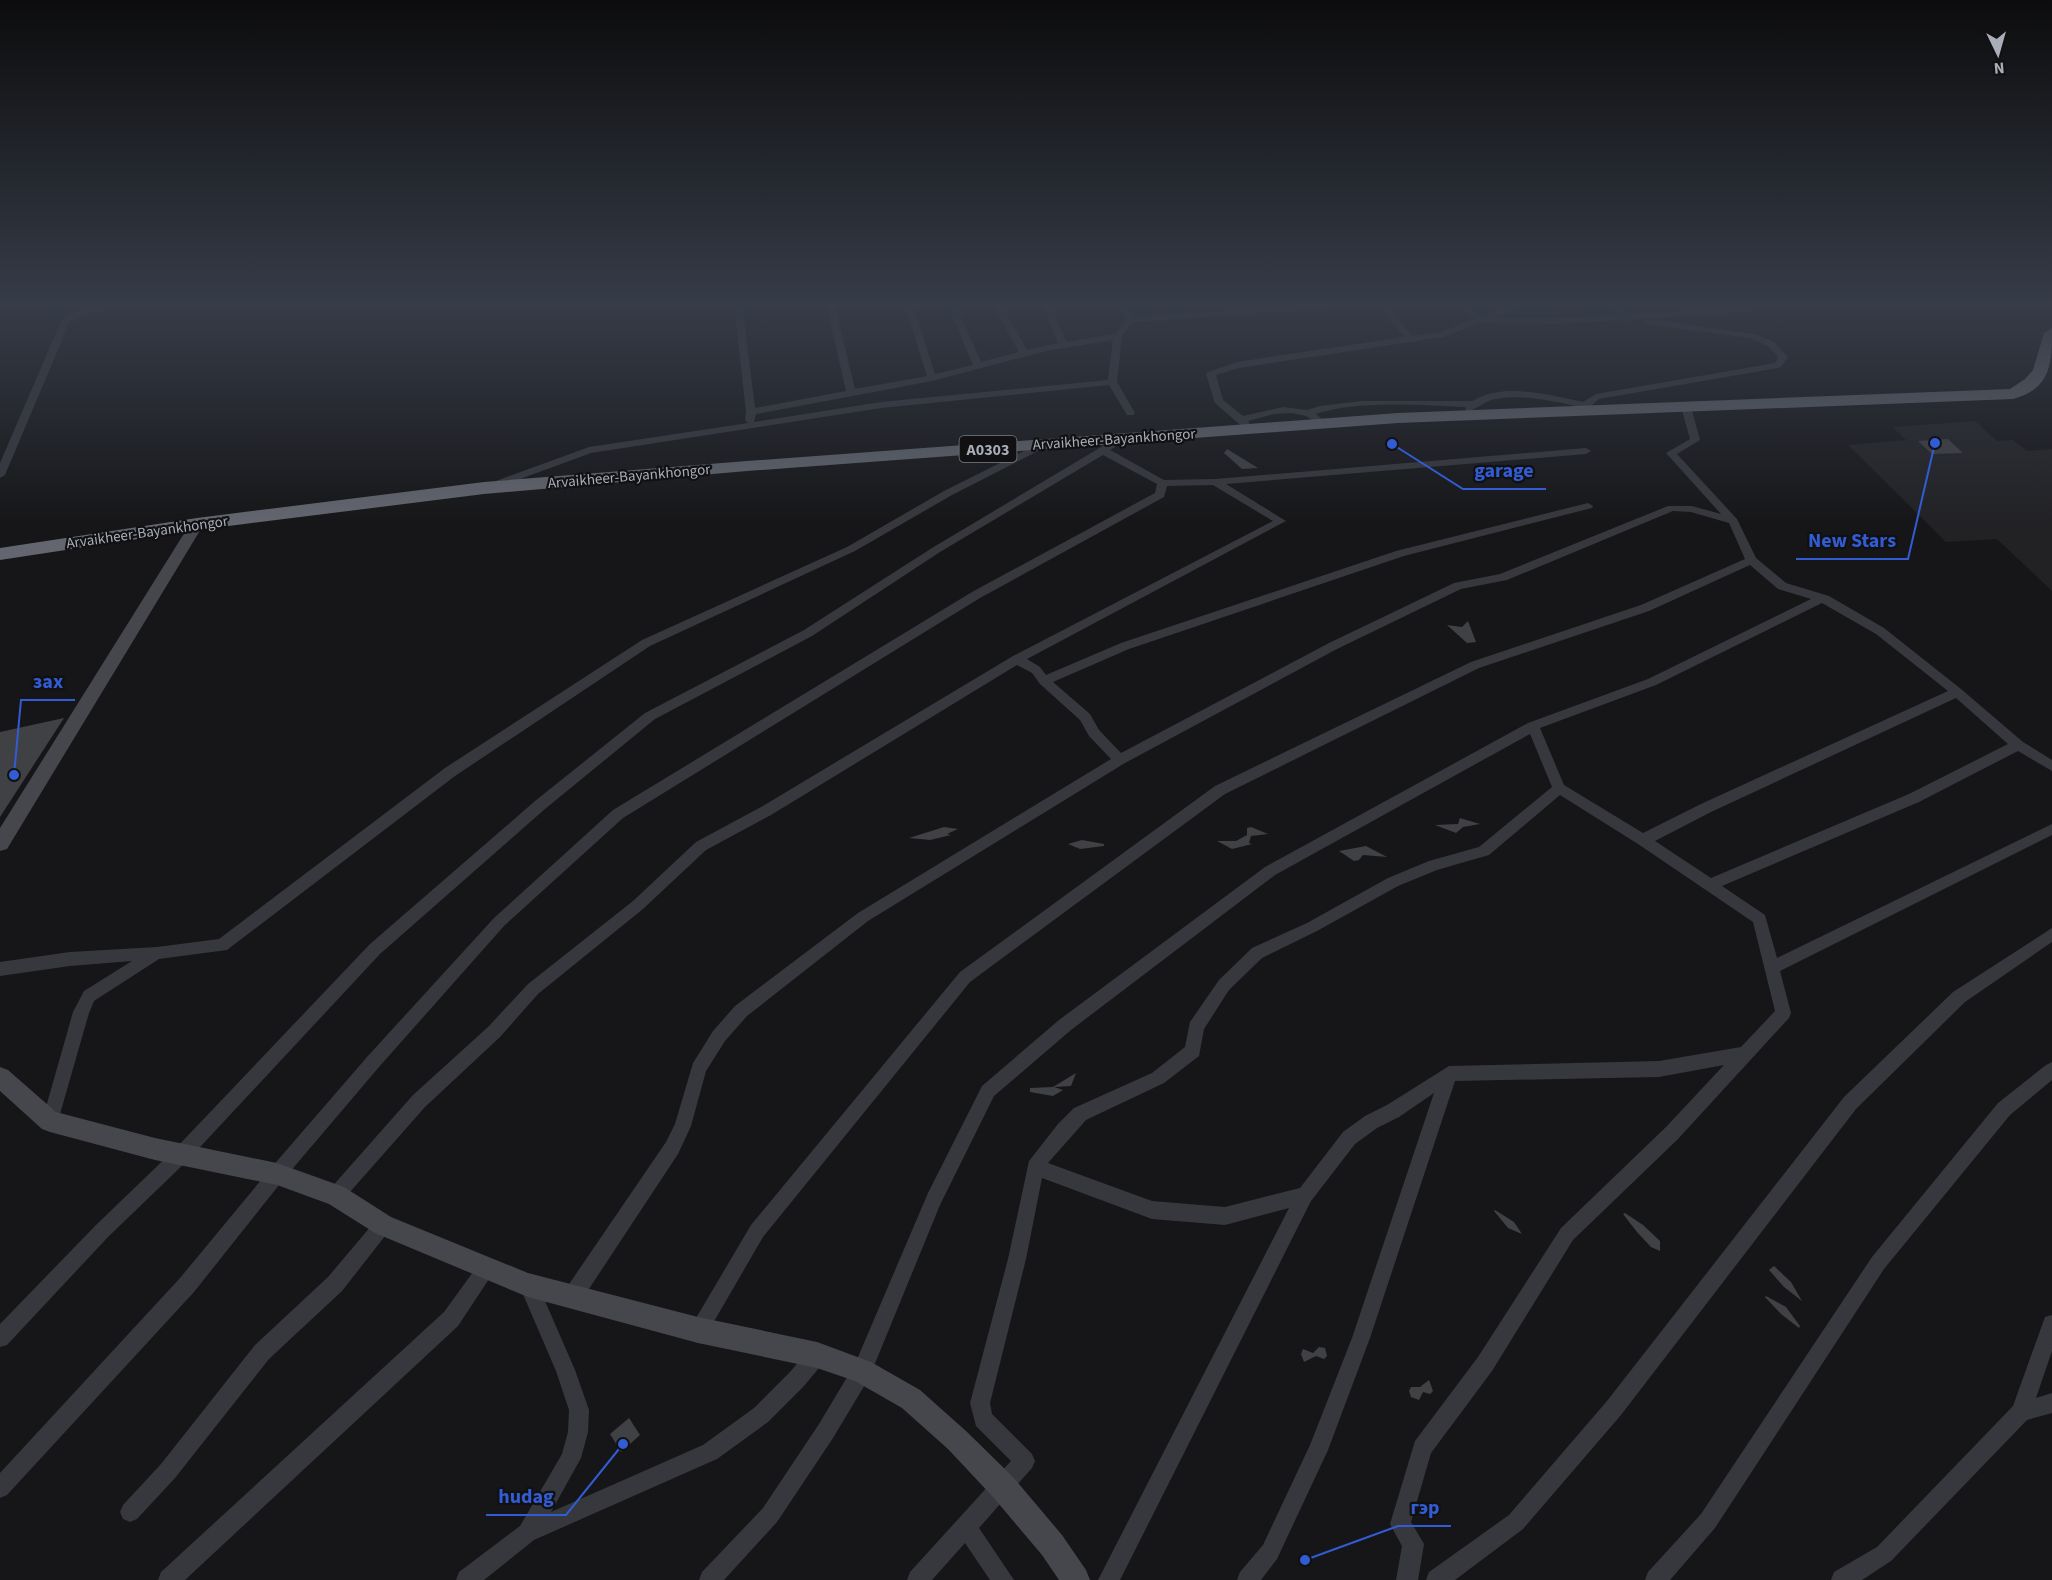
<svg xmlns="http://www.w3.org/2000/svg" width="2052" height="1580" font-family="'Source Sans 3',sans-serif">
<rect width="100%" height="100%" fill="#161618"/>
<path fill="#222225" d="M1975,421L1997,441L2013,440L2027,451L2052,449V591L1997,539L1946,542L1848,445L1906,440L1893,427Z"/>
<path fill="#404145" d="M1948,439L1963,453L1932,454L1918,441Z
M1227,449L1258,468L1242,469L1224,453Z
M1468,621L1476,642L1467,643L1447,625L1462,627Z
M64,718L0,817V732Z
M1460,818L1480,824L1463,827L1456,833L1435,825L1458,824Z
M944,827L958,829L947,834L951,835L930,840L909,838Z
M1251,827L1268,834L1251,836L1249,843L1252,844L1232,849L1217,841H1236L1247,835V828Z
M1082,840L1104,844V846L1080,849L1068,844Z
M1366,846L1387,857L1363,855L1359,860L1354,861L1339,851Z
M1076,1073L1071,1086L1054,1087L1063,1090L1053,1096L1030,1092V1088L1053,1087Z
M1495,1210L1514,1222L1522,1234L1508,1228L1494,1211Z
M1625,1213L1643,1225L1660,1241V1251L1651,1247L1637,1232L1623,1214Z
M1774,1266L1791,1282L1802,1301L1784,1287L1769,1270Z
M1766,1296L1786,1307L1800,1326L1799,1328L1781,1314L1765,1297Z
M1319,1347L1325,1348L1327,1356L1324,1359L1316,1356L1304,1362L1301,1354L1303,1349L1313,1353Z
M1429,1380L1433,1391L1430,1394L1423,1392L1419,1400L1411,1397L1409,1391L1411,1387H1420Z
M629,1418L640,1435L621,1452L610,1434Z"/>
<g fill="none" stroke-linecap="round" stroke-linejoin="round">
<path fill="#37383d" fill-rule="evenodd" d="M110,303H126L70,321L5,475L0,478V463L62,319L72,313Z
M734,303H742L755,408L846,391L826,303H834L855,389L927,376L904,303H912L935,374L973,365L947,303H955L981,362L1019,352L992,303H1001L1027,350L1058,343L1042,303H1050L1066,342L1115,334L1126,320L1117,303H1126L1133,317L1337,303H1386L1412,336L1441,332L1474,319L1456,303H1466L1481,317L1518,303H1531L1495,318H1555L1619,315L1606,303H1616L1629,314L1751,307L1755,310L1751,313L1633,319L1629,322L1625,320L1555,324L1481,323L1443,337L1239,368L1216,375L1223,400L1243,416L1283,407L1307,410L1320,406L1362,401H1473C1503,382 1551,395 1583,402L1596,394L1775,363L1778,357L1768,346L1750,338L1645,324L1644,322L1648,319L1755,334L1774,342L1788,357L1781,367L1778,368L1599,399L1582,414L1577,411L1580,407C1553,401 1522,394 1495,399C1485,401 1478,408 1469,411L1466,410L1465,407C1423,405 1355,400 1316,414L1328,424L1323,427L1306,416L1292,413L1274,414L1248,421L1251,427L1246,430L1215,403L1206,374L1208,372L1237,362L1404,337L1379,306L1133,322L1122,336L1117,382L1135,413L1133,415H1127L1109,385L881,408L591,453L493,489H485V485L589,447L748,423L745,420L746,412ZM1113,340L1108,380L881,402L754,422L756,414L932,381L1046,351Z
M1686,404L1691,407L1700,440L1677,454L1737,519L1756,558L1786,583L1829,596L1884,628L1961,689L2023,742L2052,760V771L2018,751L1919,802L1722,886L1765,915L1777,958L2052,824V835L1780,971L1791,1013L1789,1018L1678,1139L1573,1240L1492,1371L1431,1453L1411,1522L1424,1544L1418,1580H1396L1402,1546L1390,1524L1415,1441L1478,1357L1561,1228L1666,1127L1724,1065L1659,1077L1455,1081L1370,1338L1328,1450L1277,1559L1261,1580H1237L1240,1572L1263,1545L1310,1445L1352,1338L1434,1093L1399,1117L1377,1128L1355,1144L1311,1201L1120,1580H1098L1289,1208L1225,1225L1152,1219L1042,1178L1026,1259L990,1403L992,1414L1032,1454L1035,1461L1032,1468L979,1528L1014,1580H990L965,1543L932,1580H907L910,1572L1011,1461L976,1426L970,1403L1008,1259L1029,1161L1058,1124L1074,1108L1152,1073L1185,1047L1190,1022L1219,980L1252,948L1307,923L1388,878L1429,861L1479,847L1552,787L1530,734L1275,875L1071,1030L994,1096L940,1205L869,1378L833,1438L777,1522L724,1580H699L702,1572L763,1508L819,1424L855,1364L928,1193L982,1086L1059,1020L1265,867L1528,723L1648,679L1811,599L1778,589L1750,565L1649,611L1479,668L1225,794L970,982L763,1237L705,1337L698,1339L691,1337L689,1330L751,1225L960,972L1215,786L1471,662L1641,605L1745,559L1729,523L1691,512L1673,511L1507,580L1461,589L1337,649L1125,763L868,921L747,1016L725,1041L706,1071L691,1126L678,1154L579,1304L572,1306L565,1304L563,1297L565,1290L666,1142L675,1124L693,1063L713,1031L735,1006L858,913L1111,759L1089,736L1080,720L1040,684L1032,673L1017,665L771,815L706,850L643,909L538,994L500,1037L425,1107L342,1201L336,1204L330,1201L327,1195L330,1189L413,1095L488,1027L528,984L633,901L696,842L761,807L1013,656L1273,521L1213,485L1167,486L1164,497L980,598L623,818L504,926L379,1067L283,1180L194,1292L7,1495L0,1498V1473L180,1278L271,1168L367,1057L494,918L613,810L972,592L1155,493L1157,484L1103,455L940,552L812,636L655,719L545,809L380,954L188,1160L108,1237L7,1345L0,1347V1324L96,1225L176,1148L370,944L535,801L645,713L804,630L932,548L1118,437L1122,436L1127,439L1110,450L1164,480L1215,479L1586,448L1591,451L1586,454L1226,484L1286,521L1027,659L1040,667L1046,675L1121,643L1396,551L1588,503L1593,506L1592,508L1404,556L1129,649L1053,682L1090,714L1099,730L1121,753L1329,643L1454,583L1500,574L1668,506H1692L1721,514L1666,453L1690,439L1681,407ZM1822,603L1876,634L1948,691L1701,804L1643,833L1564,785L1540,728L1656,685ZM1956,698L2008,744L1909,794L1711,878L1655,841L1711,812ZM1560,795L1638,844L1753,922L1775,1011L1741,1047L1659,1061L1449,1066L1387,1105L1365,1116L1343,1132L1300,1188L1225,1207L1152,1201L1048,1163L1086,1120L1164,1083L1199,1056L1204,1029L1229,990L1262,958L1317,931L1398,886L1437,870L1489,855Z
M1042,442L1047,445L1046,447L952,495L855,551L650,646L455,776L227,950L159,959L94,1001L89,1013L58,1121L56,1127L50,1129L44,1127L42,1121L73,1012L84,991L132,961L70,966L0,976V962L70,952L157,947L219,939L445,768L642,640L847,547L944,491Z
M2052,928V942L1965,1002L1856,1109L1621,1415L1523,1529L1455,1580H1426L1429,1572L1509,1515L1607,1401L1844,1097L1953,992Z
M2052,1062V1080L2010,1115L1884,1269L1715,1528L1670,1580H1645L1648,1572L1701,1514L1872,1257L1998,1103L2046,1065Z
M383,1216L389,1219L392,1225L389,1231L342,1291L269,1359L175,1478L137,1519L130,1522L123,1519L120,1512L123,1505L161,1464L255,1345L328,1277L377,1219Z
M487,1258L493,1261L496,1267L493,1273L458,1326L185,1580H158L161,1572L444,1312L481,1261Z
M528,1276L535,1278L575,1370L589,1410L588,1432L581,1458L551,1512L703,1445L754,1408L790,1372L810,1348L817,1345L824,1348L827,1355L824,1362L804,1386L768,1422L717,1459L534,1540L484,1580H456L459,1572L520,1526L562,1454L568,1432L569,1410L556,1371L519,1285L521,1278Z
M2052,1315V1351L2036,1398L2052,1393V1413L2027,1420L1891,1561L1862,1580H1831L1834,1572L1877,1547L2013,1406L2045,1317Z"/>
<path fill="#45474d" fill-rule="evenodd" d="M197,520L204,524L7,849L0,851V828L190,524Z
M0,1067L8,1070L56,1112L155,1138L277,1163L344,1187L391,1217L528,1273L698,1317L817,1342L871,1362L920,1390L966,1431L1013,1477L1062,1535L1086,1570L1090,1580H1059L1042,1555L993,1497L948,1449L902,1408L855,1381L817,1368L698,1343L528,1297L375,1233L329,1204L277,1185L155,1160L50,1132L42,1129L0,1091Z"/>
<path fill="#63666e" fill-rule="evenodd" d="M2052,328C2052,361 2052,389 2013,399L1398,423L747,471L484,494L197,530L0,560V548L197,518L484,482L747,461L1398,413L2010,389L2025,379L2033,370L2044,333Z"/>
</g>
<linearGradient id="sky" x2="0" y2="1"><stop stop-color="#0c0c0d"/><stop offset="0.58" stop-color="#363c48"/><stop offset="1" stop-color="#363c48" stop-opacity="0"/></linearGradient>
<rect width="2052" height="525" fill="url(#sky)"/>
<g text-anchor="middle" stroke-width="4.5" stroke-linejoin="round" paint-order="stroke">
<g font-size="15" fill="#a8adb8" stroke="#111113">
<text transform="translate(1114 439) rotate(-4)" y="5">Arvaikheer-Bayankhongor</text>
<text transform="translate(629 476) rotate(-5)" y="5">Arvaikheer-Bayankhongor</text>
<text transform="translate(147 532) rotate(-8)" y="5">Arvaikheer-Bayankhongor</text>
</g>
<rect fill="#111113" stroke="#7b7e86" stroke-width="1.5" x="959.5" y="436" width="57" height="26" rx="4.5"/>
<g font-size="16" font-weight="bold" fill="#a8adb8">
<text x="988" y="455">A0303</text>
</g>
</g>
<path fill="none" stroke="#325cd3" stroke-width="2" d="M1392 444L1463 489H1546M1935 443L1908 559H1796M14 775L21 700H75M623 1444L566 1515H486M1305 1560L1398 1526H1451"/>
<g fill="#325cd3" stroke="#111113" stroke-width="2">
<circle cx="1392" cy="444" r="6"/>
<circle cx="1935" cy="443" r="6"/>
<circle cx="14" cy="775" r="6"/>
<circle cx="623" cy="1444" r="6"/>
<circle cx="1305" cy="1560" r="6"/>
</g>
<g font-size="20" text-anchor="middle" font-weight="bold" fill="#325cd3" stroke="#111113" stroke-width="4.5" stroke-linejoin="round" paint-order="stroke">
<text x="1504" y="477">garage</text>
<text x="1852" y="547">New Stars</text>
<text x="48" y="688">зах</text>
<text x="526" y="1503">hudag</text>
<text x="1425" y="1514">гэр</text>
</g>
<g transform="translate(1998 54) rotate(175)" stroke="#111113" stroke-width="4.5" paint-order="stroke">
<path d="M0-4.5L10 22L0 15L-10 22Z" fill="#a8adb8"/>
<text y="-9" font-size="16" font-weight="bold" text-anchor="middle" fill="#a8adb8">N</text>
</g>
</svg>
